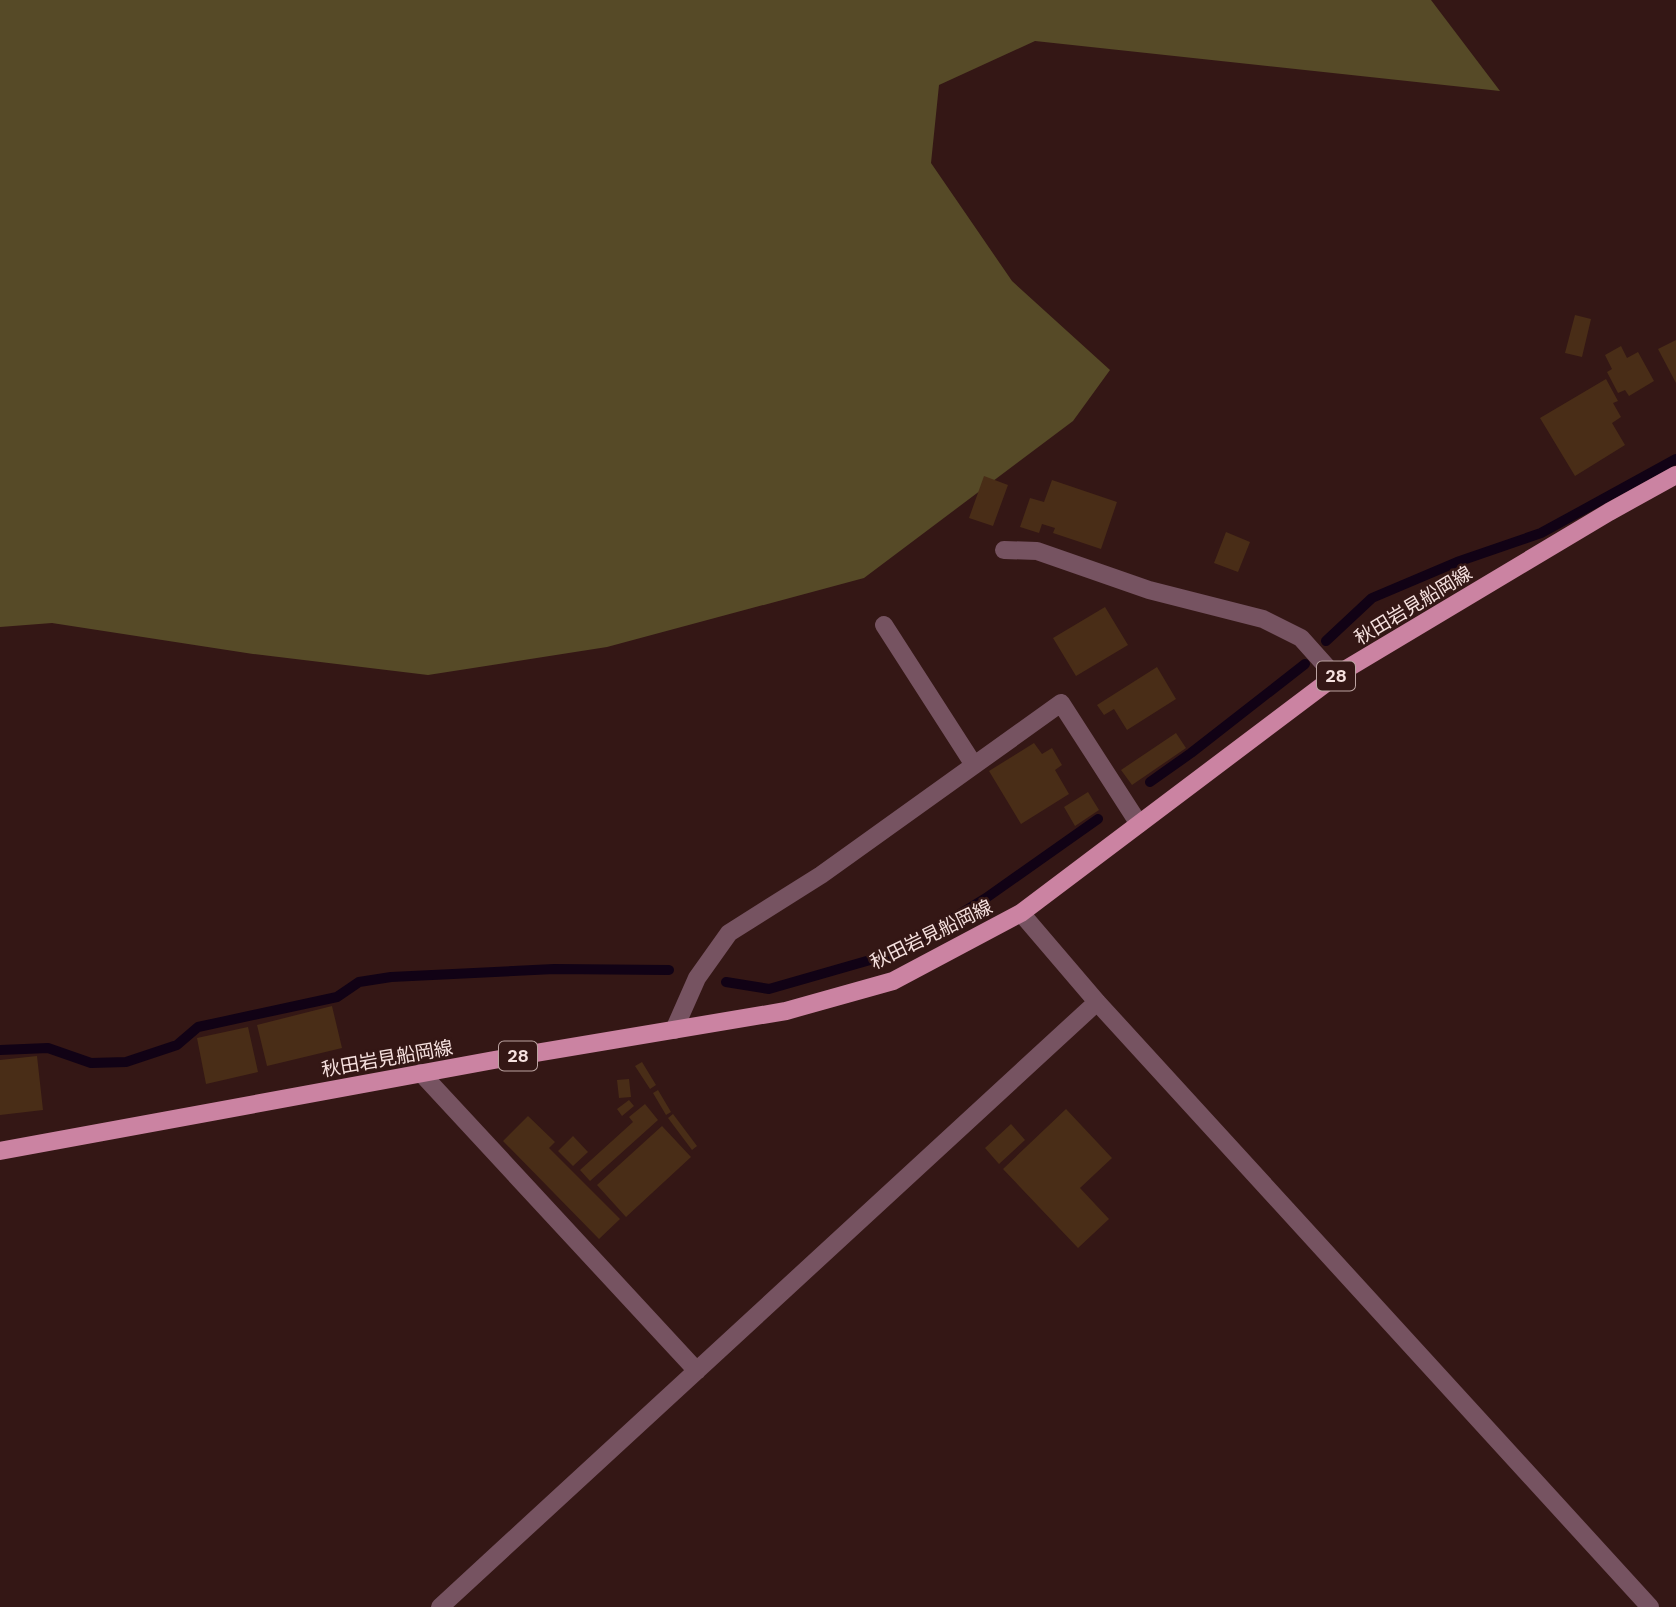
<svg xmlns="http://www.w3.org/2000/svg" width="1676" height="1607" font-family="'DM Sans','Noto Sans JP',sans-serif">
<rect width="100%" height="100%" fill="#341715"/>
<path fill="#564a27" d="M0,0H1431L1500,91L1035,41L939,85L931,163L1012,281L1110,370L1073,421L864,578L607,647L428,675L253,654L52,623L0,627Z"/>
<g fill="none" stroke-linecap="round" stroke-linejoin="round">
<path stroke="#110215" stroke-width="10" d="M1326,641L1372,598L1457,562L1541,533L1676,459
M1150,782L1191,753L1305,664
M726,982L769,989L898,952L986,898L1098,819
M0,1050L48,1048L91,1063L126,1062L177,1045L198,1027L337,997L359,982L391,977L554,969L669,970"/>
</g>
<path fill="#492d17" d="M1575,315L1591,319L1582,357L1565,353Z
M1676,340V383L1658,349Z
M1621,346L1627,358L1638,352L1654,381L1629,396L1625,390L1618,393L1607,372L1612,369L1605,355Z
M1606,379L1618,401L1613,403L1621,417L1612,423L1625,445L1575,476L1540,418Z
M984,476L1008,485L993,526L969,518Z
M1052,480L1117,502L1101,549L1053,533L1055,528L1042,524L1039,533L1020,527L1030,498L1044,502Z
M1226,532L1250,542L1238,572L1214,563Z
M1105,607L1128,645L1076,676L1053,638Z
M1157,667L1176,699L1127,730L1114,709L1104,715L1097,705Z
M1176,733L1186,748L1132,785L1121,770Z
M1034,743L1042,754L1052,748L1062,765L1055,770L1069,794L1021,824L989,771Z
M1088,792L1099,810L1075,826L1064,807Z
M332,1006L342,1048L267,1066L257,1025Z
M248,1027L258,1072L206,1084L197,1038Z
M37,1056L43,1110L0,1115V1060Z
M642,1062L656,1085L650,1089L635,1066Z
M629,1079L631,1097L619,1098L617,1080Z
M658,1090L671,1112L666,1115L653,1093Z
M629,1100L634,1106L622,1116L617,1109Z
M645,1104L658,1120L590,1181L580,1170L633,1122L629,1117Z
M1066,1109L1112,1158L1080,1188L1109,1219L1078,1248L1003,1169Z
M673,1114L697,1146L692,1150L668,1118Z
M528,1116L555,1142L549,1148L620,1219L599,1239L503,1141Z
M1011,1124L1025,1140L999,1164L985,1148Z
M662,1126L691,1157L626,1217L597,1185Z
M573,1136L588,1152L573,1166L558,1151Z"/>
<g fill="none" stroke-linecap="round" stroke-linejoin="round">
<path stroke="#765361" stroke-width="18" d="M1004,550L1037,551L1149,590L1263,619L1301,638L1335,676
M884,625L974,765
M1021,913L1097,1002L1650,1607
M674,1030L697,978L729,933L821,875L1061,703L1139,824
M421,1073L697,1371
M440,1607L1097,1002"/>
<path stroke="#cb83a2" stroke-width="18" d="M0,1151L494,1060L786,1011L893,981L1021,913L1338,674L1609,512L1676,475"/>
</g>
<g text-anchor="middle" stroke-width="5" stroke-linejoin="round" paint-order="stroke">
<g fill="#341715" stroke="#bca4a2" stroke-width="2">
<rect x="1317" y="661.5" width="38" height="29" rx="5"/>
<rect x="499" y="1041.5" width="38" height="29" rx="5"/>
</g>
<g font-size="18" font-weight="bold" fill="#f6e1df">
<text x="1336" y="682">28</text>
<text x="518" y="1062">28</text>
</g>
<g font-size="19" fill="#f6e1df" stroke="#341715">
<text transform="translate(1413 605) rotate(-31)" y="7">秋田岩見船岡線</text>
<text transform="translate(931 934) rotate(-26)" y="7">秋田岩見船岡線</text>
<text transform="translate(387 1058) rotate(-10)" y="7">秋田岩見船岡線</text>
</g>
</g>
</svg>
